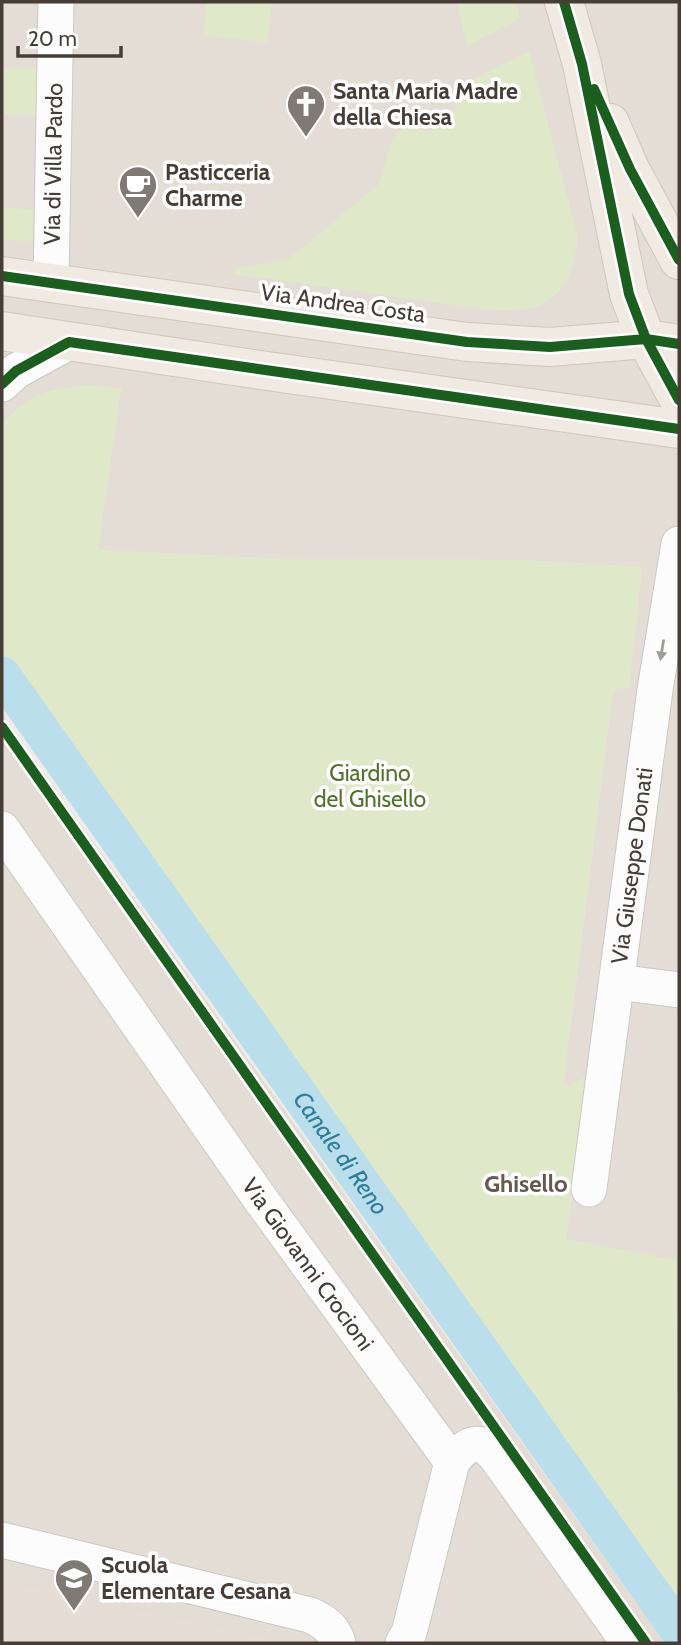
<svg xmlns="http://www.w3.org/2000/svg" width="681" height="1645" font-family="Cabin,sans-serif">
<rect width="100%" height="100%" fill="#efece9"/>
<path fill="#e3ddd6" d="M2,2H679V1398L566,1240L587,1082L567,1086L563,1083L613,690L629,687L642,567L520,560L283,559L98,550L121,388L2,423Z
M2,714L99,850L665,1643H2Z"/>
<path fill="#e6ded5" d="M2,1582L292,1643H2Z"/>
<path fill="#e0e8ca" d="M207,2H272L267,43L203,35Z
M457,2H516L520,18L467,46Z
M529,51L578,238C570,298 547,314 488,310L233,274L235,269L289,259L379,184L392,139L398,132L412,127L431,132L457,107L451,91Z
M2,68H37L36,115L2,114Z
M2,208L34,209L33,242L2,239Z
M91,385L121,388L98,550L283,559L520,560L642,567L629,687L613,690L563,1082L567,1086L584,1078L587,1082L566,1239L676,1260L679,1612L283,1060L2,654V423C31,393 50,388 91,385Z"/>
<g fill="none" stroke-linecap="round" stroke-linejoin="round">
<path stroke="#badeec" stroke-width="37" id="s1" d="M2,675L679,1631"/>
<g stroke="#ccc8c5" stroke-width="37">
<g id="minor">
<path id="s2" d="M51,283L56,2"/>
<path d="M2,384L16,371L69,342"/>
<path id="s3" d="M2,829L261,1200L452,1462"/>
<path d="M617,982L679,990"/>
<path id="s4" d="M589,1189L655,690L679,544"/>
<path d="M2,1540L310,1615C323,1621 334,1628 338,1643"/>
<path d="M403,1643L409,1633L452,1462C466,1443 480,1436 497,1458L629,1643"/>
</g>
</g>
<g stroke="#d1c6b8" stroke-width="40">
<path id="major" d="M564,2L582,64L629,294L646,339L679,400
M610,123L630,169L679,260
M2,276L467,342L550,347L646,339L679,344
M2,331L260,370L679,429"/>
</g>
<use href="#minor" stroke="#fdfcfc" stroke-width="35"/>
<use href="#major" stroke="#f0eae3" stroke-width="38"/>
<g stroke="#fff" stroke-width="15">
<path id="cycleway" d="M564,2L582,64L629,294L646,339L679,400
M594,89L630,169L679,260
M2,276L467,342L550,347L646,339L679,344
M2,384L16,371L69,342L679,429
M2,727L646,1643"/>
</g>
<use href="#cycleway" stroke="#1b5e20" stroke-width="10"/>
</g>
<defs><path id="oneway-solid" d="M-6-.8H1V-3.2L6.5 0L1 3.2V.8H-6Z" transform="scale(1.75)"/></defs>
<use fill="#a19c99" href="#oneway-solid" transform="translate(662 650) rotate(99)"/>
<defs>
<g id="church-pin" transform="scale(2.0125)"><path d="M0 17L-7.5 6A9.5 9.5 0 1 1 7.5 6Z" fill="#807a75" stroke="#fff"/><path d="M-1.2-6h2.4v3.5h3.3v2.4h-3.3V6h-2.4V-.1h-3.3v-2.4h3.3Z" fill="#fff"/></g>
<g id="cafe-pin" transform="scale(2.0125)"><path d="M0 17L-7.5 6A9.5 9.5 0 1 1 7.5 6Z" fill="#807a75" stroke="#fff"/><path d="M-5.5-4.5H6V0H3Q3 3.5 0 3.5H-2.5Q-5.5 3.5-5.5 0ZM3-3.2v2h1.7v-2ZM-6 4.5H4V6H-6Z" fill="#fff"/></g>
<g id="school-pin" transform="scale(2.0125)"><path d="M0 17L-7.5 6A9.5 9.5 0 1 1 7.5 6Z" fill="#807a75" stroke="#fff"/><path d="M0-5L7-2L0 1L-7-2ZM-4 1L0 2.5L4 1V4Q0 6-4 4Z" fill="#fff"/></g>
</defs>
<g fill-rule="evenodd">
<use href="#church-pin" x="306" y="104"/>
<use href="#cafe-pin" x="138" y="185"/>
<use href="#school-pin" x="74" y="1578"/>
</g>
<g text-anchor="middle" stroke-width="7" stroke-linejoin="round" paint-order="stroke">
<g font-size="23" font-weight="bold" fill="#453d36" stroke="#fff" text-anchor="start">
<text x="333" y="99">Santa Maria Madre<tspan x="333" dy="26">della Chiesa</tspan></text>
<text x="165" y="180">Pasticceria<tspan x="165" dy="26">Charme</tspan></text>
<text x="101" y="1573">Scuola<tspan x="101" dy="26">Elementare Cesana</tspan></text>
</g>
<g font-size="23" fill="#453d36" stroke="#fff">
<text dy="8" stroke="none"><textPath href="#s2" startOffset="119">Via di Villa Pardo</textPath></text>
<text transform="translate(343 303) rotate(8)" y="8">Via Andrea Costa</text>
<text dy="8" stroke="none"><textPath href="#s4" startOffset="326">Via Giuseppe Donati</textPath></text>
<text dy="8" stroke="none"><textPath href="#s3" startOffset="532">Via Giovanni Crocioni</textPath></text>
</g>
<g font-size="23" fill="#50742b" stroke="#fff">
<text x="370" y="781">Giardino<tspan x="370" dy="26">del Ghisello</tspan></text>
</g>
<g font-size="24" font-style="italic" fill="#307c9c" stroke="#fff">
<text dy="8" stroke="none"><textPath href="#s1" startOffset="586">Canale di Reno</textPath></text>
</g>
<g font-size="24" font-weight="bold" fill="#675a4d" stroke="#fff">
<text x="526" y="1192">Ghisello</text>
</g>
</g>
<rect width="681" height="1645" fill="none" stroke="#453d36" stroke-width="7"/>
<path d="M18 46v10h103v-10" fill="none" stroke="#453d36" stroke-width="3.5"/>
<text x="28" y="46" font-size="21" fill="#453d36" stroke="#ffffff" stroke-width="5" paint-order="stroke">20 m</text>
</svg>
